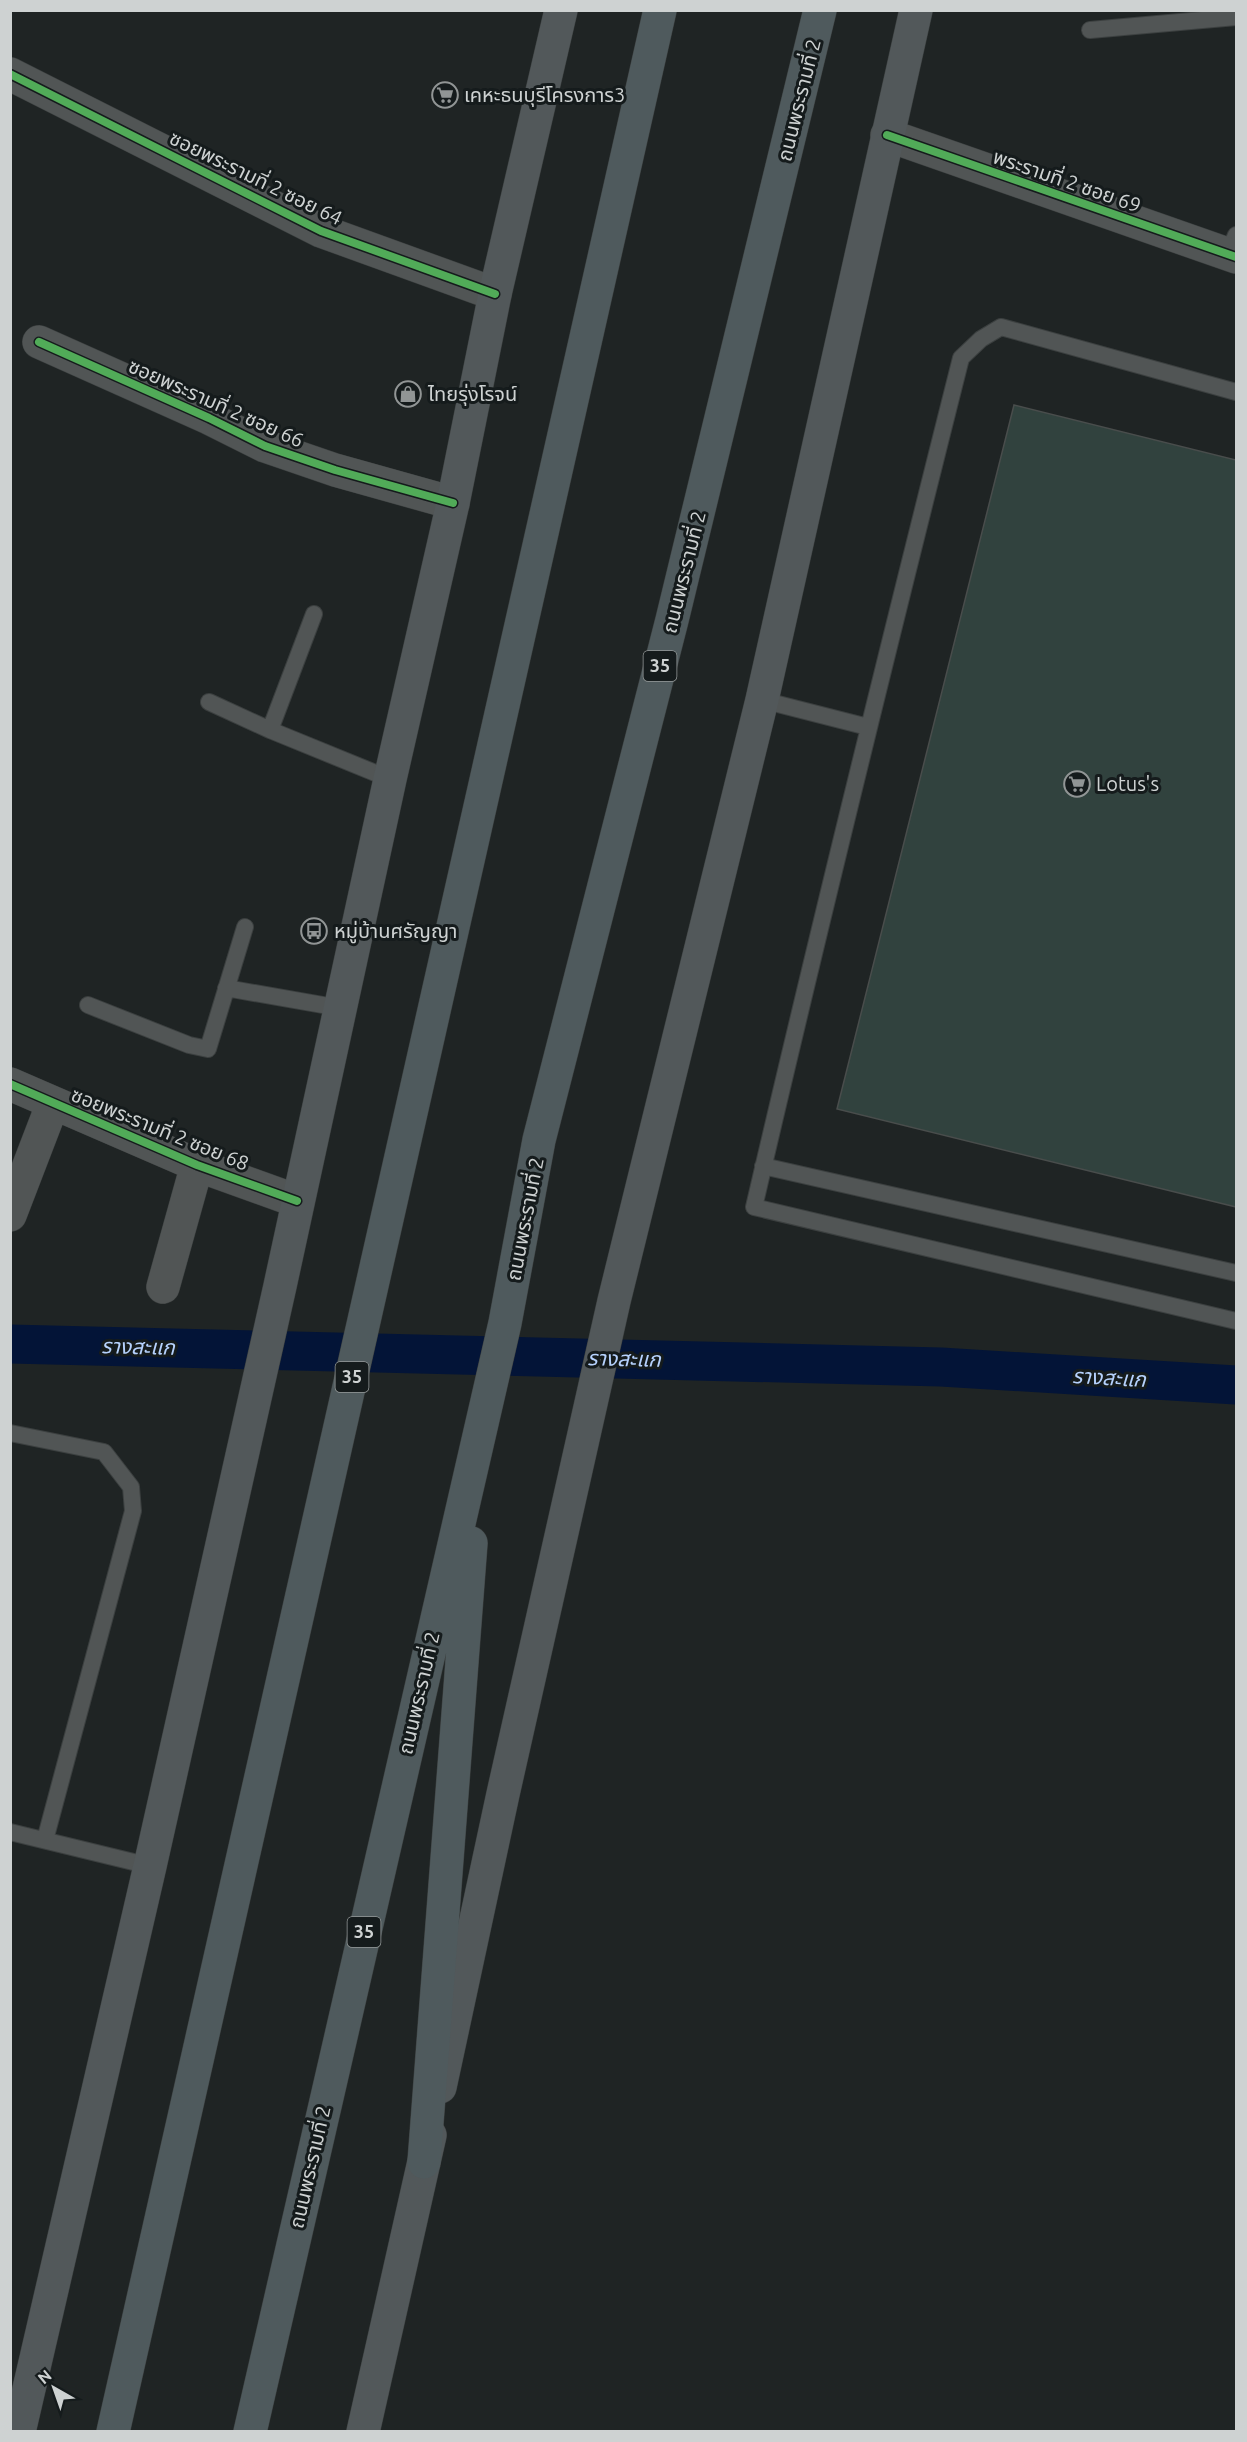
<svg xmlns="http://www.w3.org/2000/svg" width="1247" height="2442" font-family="Ubuntu,'Noto Sans Thai',sans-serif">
<rect width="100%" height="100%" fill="#1f2424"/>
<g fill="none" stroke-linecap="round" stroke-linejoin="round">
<path stroke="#031437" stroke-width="39" d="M10,1344L941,1367L1236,1385"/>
</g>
<path fill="#31423e" stroke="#494d4c" stroke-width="1.5" d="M1014,405L1236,460V1207L837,1109Z"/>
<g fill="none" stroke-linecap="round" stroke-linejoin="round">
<g stroke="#3c4040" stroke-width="18">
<path id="service" d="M1090,30L1236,17
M1228,254L1236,235
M1236,392L1001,327L981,339L961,358C890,640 820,923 754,1207L1236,1321
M762,700L868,727
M209,702L270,730L390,779
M270,730L314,614
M226,988L340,1008
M88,1005L189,1045L208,1049L245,927
M763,1166L1236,1273
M10,1433L104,1452L131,1487L133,1511L45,1840
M10,1832L150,1866"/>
</g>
<g stroke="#3c4040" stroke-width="34">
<path id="minor" d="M10,74L321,231L495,294
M39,342L209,418L265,446L335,470L453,503
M10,1084L197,1165L297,1201
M10,1215L53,1103
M163,1287L197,1165"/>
</g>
<g stroke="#3c4040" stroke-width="34">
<path id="tertiary" d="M887,135L1236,257"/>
</g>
<g stroke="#3c4040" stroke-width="34">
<path id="secondary" d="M440,2087L503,1794L614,1301L762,700L916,10
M19,2432L150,1866L280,1286L390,779L453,503L495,294L561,10
M363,2432L430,2135"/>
</g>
<g stroke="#3c4040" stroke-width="34">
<path id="trunk" d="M424,2162L471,1543
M113,2432L660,10
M250,2432L505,1323L539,1140L672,620L820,10"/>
</g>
<use href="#service" stroke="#515555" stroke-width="16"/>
<use href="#minor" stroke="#515555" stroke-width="33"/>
<use href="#tertiary" stroke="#515555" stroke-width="33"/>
<use href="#secondary" stroke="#52585a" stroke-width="33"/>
<use href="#trunk" stroke="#4f5a5d" stroke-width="33"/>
<g stroke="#151b1c" stroke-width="11">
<path id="cycleway" d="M10,74L321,231L495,294
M887,135L1236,257
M39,342L209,418L265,446L335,470L453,503
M10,1084L197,1165L297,1201"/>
</g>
<use href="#cycleway" stroke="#51ab58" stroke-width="8"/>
</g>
<defs>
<g id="supermarket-ring" transform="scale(1.35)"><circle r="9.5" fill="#151b1c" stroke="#919595" stroke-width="1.5"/><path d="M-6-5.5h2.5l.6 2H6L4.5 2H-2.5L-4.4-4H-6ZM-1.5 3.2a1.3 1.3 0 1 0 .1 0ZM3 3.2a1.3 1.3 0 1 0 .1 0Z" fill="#919595"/></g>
<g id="shop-ring" transform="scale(1.35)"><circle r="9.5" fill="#151b1c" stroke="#919595" stroke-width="1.5"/><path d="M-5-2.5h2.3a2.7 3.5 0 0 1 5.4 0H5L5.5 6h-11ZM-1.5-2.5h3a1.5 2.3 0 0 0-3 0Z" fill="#919595"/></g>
<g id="bus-ring" transform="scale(1.35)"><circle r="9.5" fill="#151b1c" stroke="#919595" stroke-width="1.5"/><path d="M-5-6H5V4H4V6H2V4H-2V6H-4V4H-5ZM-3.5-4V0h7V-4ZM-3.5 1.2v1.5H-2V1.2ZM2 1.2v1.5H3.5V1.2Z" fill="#919595"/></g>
</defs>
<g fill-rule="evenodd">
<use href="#supermarket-ring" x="445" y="95"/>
<use href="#shop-ring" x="408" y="394"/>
<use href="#supermarket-ring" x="1077" y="784"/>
<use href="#bus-ring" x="314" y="931"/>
</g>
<g text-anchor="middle" stroke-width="6" stroke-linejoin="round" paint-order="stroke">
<g fill="#151b1c" stroke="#969b9b" stroke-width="1.5">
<rect x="643.5" y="651" width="33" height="30" rx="4.5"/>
<rect x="335.5" y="1362" width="33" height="30" rx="4.5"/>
<rect x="347.5" y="1917" width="33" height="30" rx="4.5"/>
</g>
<g font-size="18" font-weight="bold" fill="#ced2d2">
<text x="660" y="672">35</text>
<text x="352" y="1383">35</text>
<text x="364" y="1938">35</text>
</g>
<g font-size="20" fill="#ced2d2" stroke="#151b1c" text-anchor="start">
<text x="464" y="102">เคหะธนบุรีโครงการ3</text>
<text x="428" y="401">ไทยรุ่งโรจน์</text>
<text x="1096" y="791">Lotus's</text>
<text x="334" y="938">หมู่บ้านศรัญญา</text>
</g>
<g font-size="20" fill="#ced2d2" stroke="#151b1c">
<text transform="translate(799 100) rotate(-76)" y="7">ถนนพระรามที่ 2</text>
<text transform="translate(256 178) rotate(26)" y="7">ซอยพระรามที่ 2 ซอย 64</text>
<text transform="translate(1067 181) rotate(19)" y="7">พระรามที่ 2 ซอย 69</text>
<text transform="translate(216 403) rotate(24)" y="7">ซอยพระรามที่ 2 ซอย 66</text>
<text transform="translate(684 572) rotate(-76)" y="7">ถนนพระรามที่ 2</text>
<text transform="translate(160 1129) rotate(22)" y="7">ซอยพระรามที่ 2 ซอย 68</text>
<text transform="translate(525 1219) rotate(-79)" y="7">ถนนพระรามที่ 2</text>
<text transform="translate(419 1693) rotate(-77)" y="7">ถนนพระรามที่ 2</text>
<text transform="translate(310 2167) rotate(-77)" y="7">ถนนพระรามที่ 2</text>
</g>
<g font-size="21" font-style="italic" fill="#b6d2fd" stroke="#151b1c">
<text transform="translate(138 1347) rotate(1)" y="7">รางสะแก</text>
<text transform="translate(624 1359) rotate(1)" y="7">รางสะแก</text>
<text transform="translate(1109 1378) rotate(3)" y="7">รางสะแก</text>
</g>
</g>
<rect width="1247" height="2442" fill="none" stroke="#ced2d2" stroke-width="24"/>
<g transform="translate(54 2388) rotate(320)" stroke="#151b1c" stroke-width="4.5" paint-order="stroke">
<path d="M0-4.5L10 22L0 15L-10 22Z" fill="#ced2d2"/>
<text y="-9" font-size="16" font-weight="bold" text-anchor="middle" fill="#ced2d2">N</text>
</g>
</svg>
